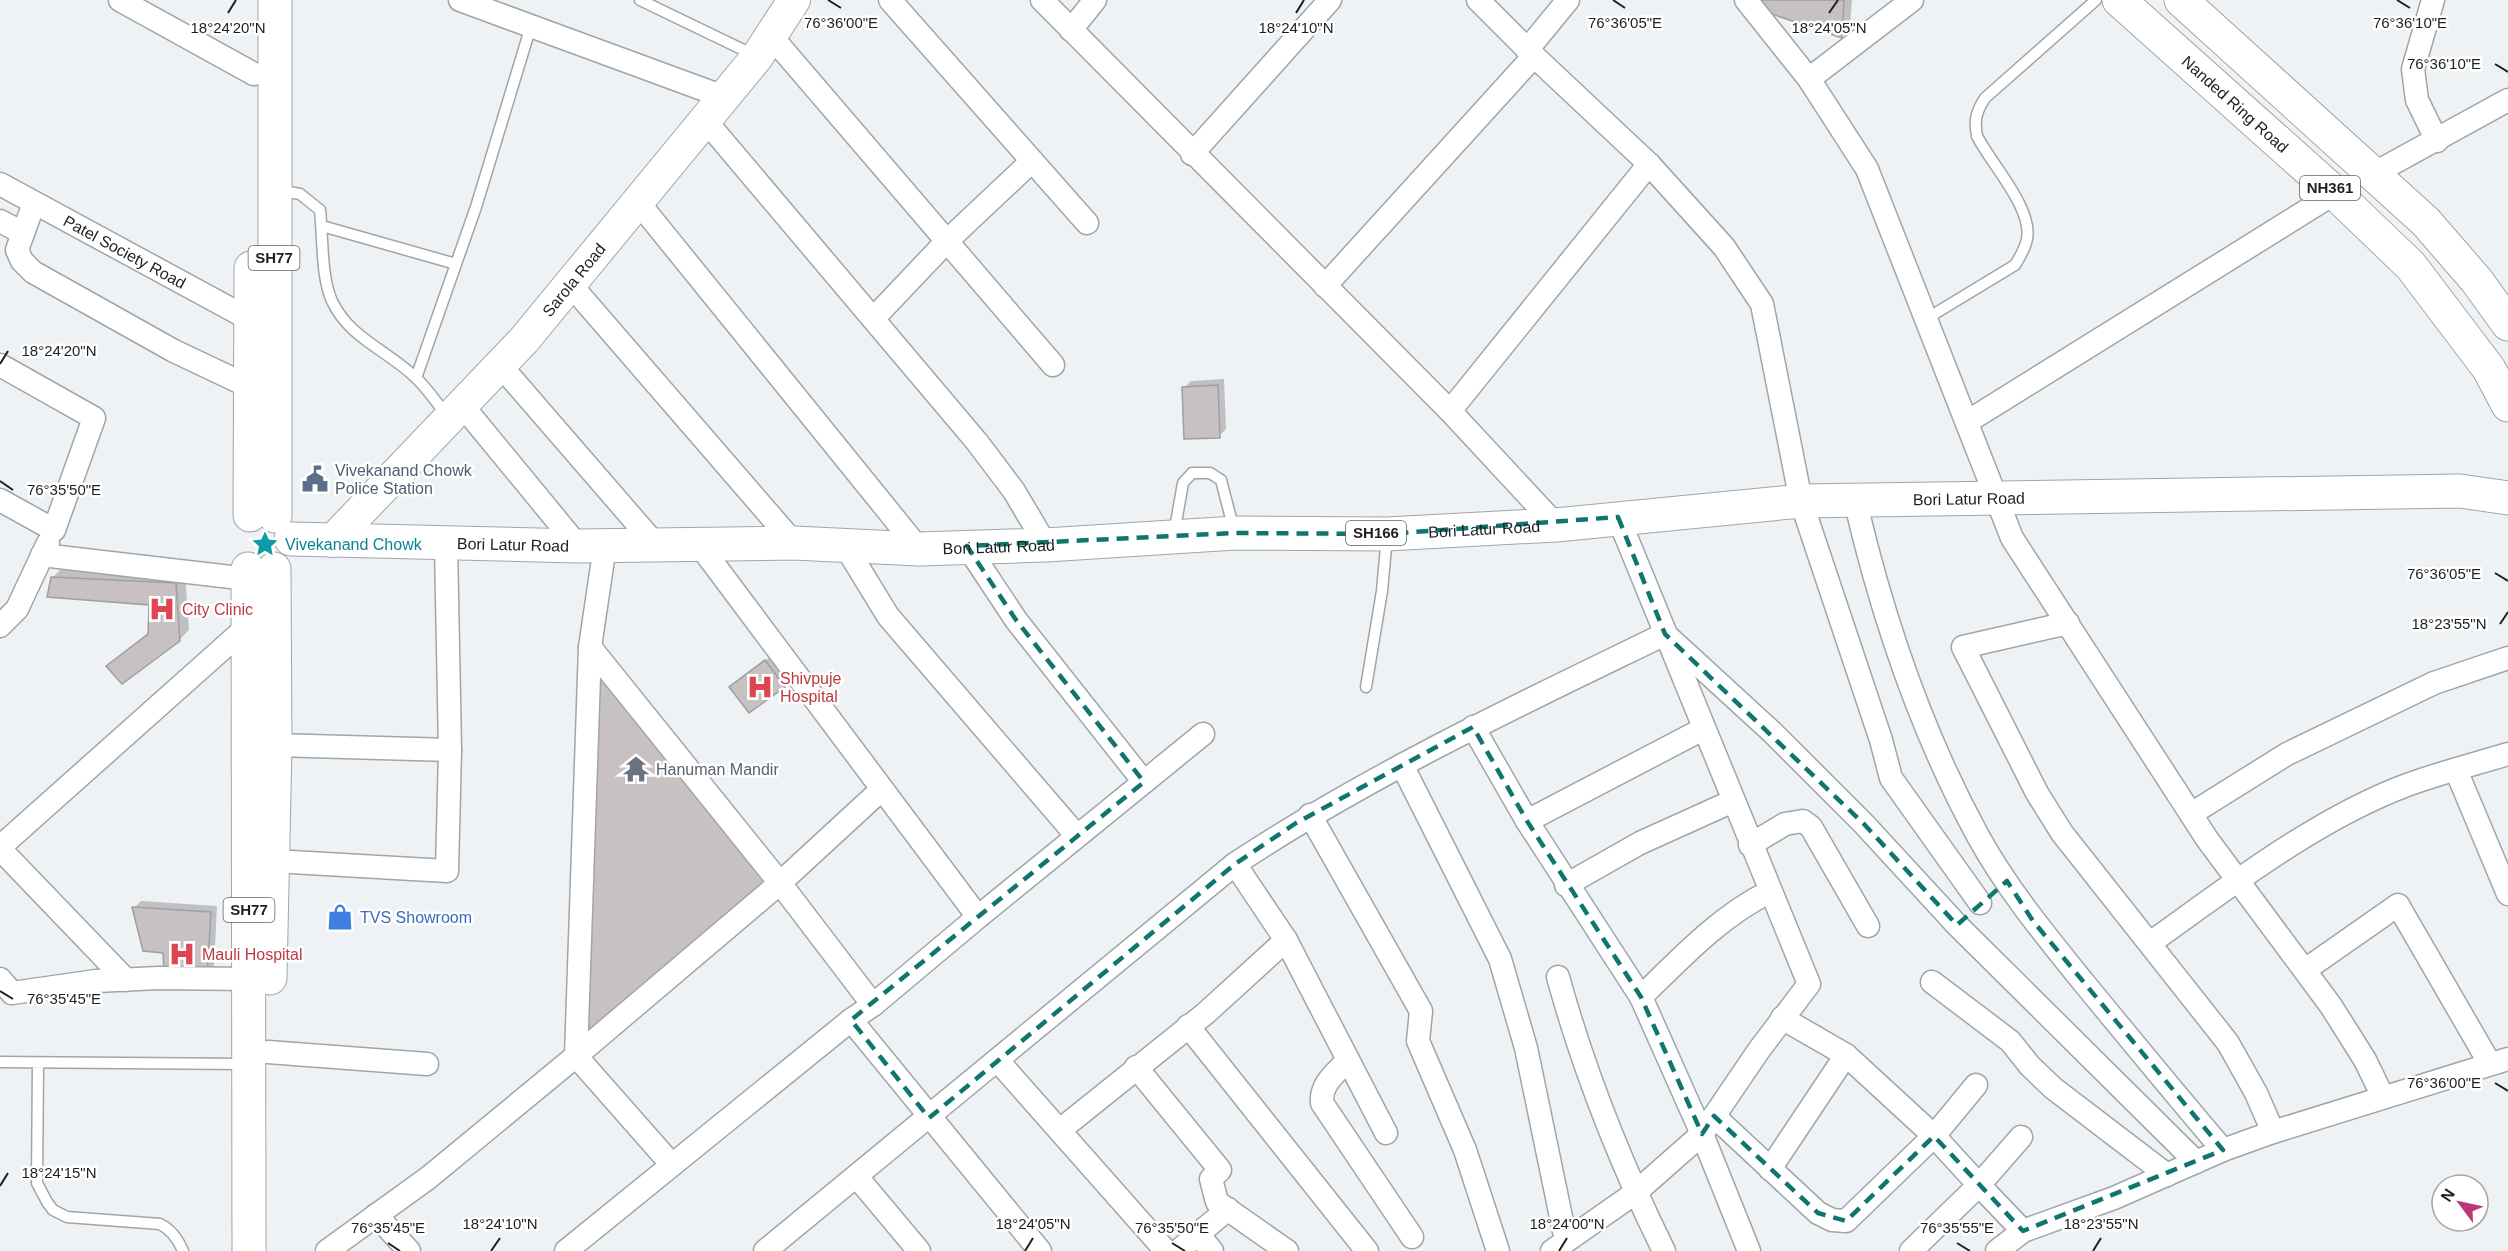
<svg xmlns="http://www.w3.org/2000/svg" width="2508" height="1251" font-family="Arial,sans-serif">
<rect width="100%" height="100%" fill="#eef2f5"/>
<path fill="#0003" d="M1754,0H1852L1850,27L1841,36Z
M1224,379L1226,429L1219,436L1184,388L1191,381Z
M61,569L185,574L189,630L179,640L108,666L149,632L151,604L52,578Z
M770,657L788,681L784,686L736,683Z
M141,901L217,906L214,967L207,974L164,952L134,908Z"/>
<path fill="#c7c2c1" stroke="#a29e9d" stroke-width="1.5" d="M1752,0H1844L1842,38L1760,10Z
M1218,385L1220,438L1184,439L1182,387Z
M51,577L176,583L180,641L122,684L106,666L148,634L149,605L47,597Z
M594,659L770,879L579,1050Z
M765,660L785,687L749,713L729,687Z
M132,907L211,912L207,976L164,974L163,953L143,951Z"/>
<g fill="none" stroke-linecap="round" stroke-linejoin="round">
<g stroke="#a1a5a7" stroke-width="13">
<path id="service" d="M640,0L754,55
M277,190L300,194L320,210C323,237 321,277 332,301C349,338 387,350 415,377C427,388 437,403 447,416
M322,226L456,264
M1926,319L2015,265C2020,257 2025,249 2027,239C2033,208 1991,164 1977,136C1974,120 1976,112 1985,98L2096,0
M416,378L476,207L531,26
M1174,534L1183,483L1192,473H1210L1221,480L1234,530
M1366,687L1382,591L1387,536
M0,1062L245,1064
M38,1064L37,1183L47,1202L53,1210L67,1217L160,1224C172,1230 178,1239 183,1251"/>
</g>
<g stroke="#a1a5a7" stroke-width="25">
<g id="minor">
<path d="M120,0L254,74"/>
<path d="M460,0L724,97"/>
<path d="M890,0L1087,223"/>
<path d="M1042,0L1450,411L1556,525"/>
<path d="M1478,0L1534,56L1649,164L1724,247L1762,304L1801,501L1881,740L1891,778L1980,903"/>
<path d="M1746,0L1809,79L1867,169L2012,538L2207,839L2331,1006L2365,1060L2383,1097"/>
<path d="M2433,0L2413,69L2417,100L2437,141"/>
<path d="M1071,30L1095,0"/>
<path d="M771,36L1053,365"/>
<path d="M1527,50L1568,0"/>
<path d="M1809,79L1912,0"/>
<path d="M705,120L977,442L1014,491L1046,545"/>
<path d="M1192,154L1330,0"/>
<path d="M2375,173L2508,100"/>
<path id="s1" d="M0,184L251,320"/>
<path d="M638,202L919,549"/>
<path d="M34,203L17,250L22,261L33,272L174,351L250,387"/>
<path d="M0,221L23,233"/>
<path d="M570,284L794,543"/>
<path d="M1325,286L1534,56"/>
<path d="M873,319L947,241L1032,161"/>
<path d="M0,365L94,418L54,530L0,500"/>
<path d="M500,365L655,544"/>
<path d="M462,405L578,546"/>
<path d="M1450,411L1649,164"/>
<path d="M1967,422L2335,193"/>
<path d="M1855,500C1882,616 1920,730 1978,836C2007,889 2046,936 2084,983C2130,1039 2176,1095 2223,1150"/>
<path d="M844,544L888,616L1077,836"/>
<path d="M967,546L1016,620L1144,782L978,917"/>
<path d="M42,555L248,579"/>
<path d="M2068,623L1963,647L2037,793L2062,833L2228,1043L2256,1093L2273,1132"/>
<path d="M0,626L17,609L48,543"/>
<path d="M590,647L780,883L576,1056L672,1165"/>
<path d="M1473,727L1527,821L1641,997L1702,1134L1749,1251"/>
<path d="M275,745L450,750L446,545"/>
<path d="M1402,765L1500,959L1526,1048L1566,1241"/>
<path d="M2456,770L2508,894"/>
<path d="M1144,782L1203,734"/>
<path d="M2191,814L2287,754L2434,683L2508,658"/>
<path d="M1310,815L1421,1011L1418,1041L1465,1150L1498,1251"/>
<path d="M1527,821L1703,729"/>
<path d="M1750,845L1785,824L1803,821L1811,827L1868,926"/>
<path d="M0,847L248,626"/>
<path d="M0,849L126,980"/>
<path d="M274,861L447,871L450,750"/>
<path d="M1235,864L1286,940L1386,1133"/>
<path d="M1566,885L1640,843L1733,801"/>
<path d="M2150,943C2229,887 2316,819 2407,785C2440,773 2475,764 2508,754"/>
<path d="M2305,970L2398,905L2490,1064"/>
<path d="M1558,977C1584,1071 1621,1164 1664,1251"/>
<path d="M0,979L12,993L96,981L158,978L249,979"/>
<path d="M1932,982L2010,1041L2030,1066L2053,1088L2167,1175"/>
<path d="M1641,997C1680,959 1720,916 1769,892"/>
<path d="M873,1005L780,883L881,790"/>
<path d="M1782,1018L1846,1055L1934,1136L1979,1185L1911,1251"/>
<path d="M851,1020L1040,1251"/>
<path d="M1188,1026L1367,1251"/>
<path d="M268,1052L427,1064"/>
<path d="M1348,1060C1336,1073 1320,1084 1322,1103L1412,1237"/>
<path d="M998,1061L1166,1251"/>
<path d="M1136,1067L1220,1170L1211,1179L1217,1202L1287,1251"/>
<path d="M1714,1116L1818,1213L1832,1220L1846,1221L1934,1136L1976,1085"/>
<path d="M1060,1130L1206,1013L1286,940"/>
<path d="M2021,1137L1979,1185L2023,1231"/>
<path d="M1770,1169L1846,1055"/>
<path d="M857,1177L919,1251"/>
<path d="M376,1215L409,1251"/>
<path d="M1198,1234L1212,1251"/>
<path d="M327,1251L428,1178L576,1056L590,647L605,546"/>
<path d="M566,1251L851,1020L873,1005L978,917L698,543"/>
<path d="M765,1251L1235,864C1371,774 1519,705 1665,634L1772,732L1864,824L1957,925L2196,1162"/>
<path d="M1178,1251L1228,1209"/>
<path d="M1552,1251L1635,1193L1702,1134L1759,1050L1809,984L1618,517"/>
<path d="M1997,1251L2023,1231L2114,1198L2223,1150L2273,1132L2508,1059"/>
</g>
</g>
<g stroke="#a1a5a7" stroke-width="34">
<g id="secondary">
<path id="s2" d="M332,541L524,340L757,57L794,0"/>
</g>
</g>
<g stroke="#a1a5a7" stroke-width="35">
<g id="primary">
<path d="M250,515L251,268"/>
<path d="M275,516V0"/>
<path id="s3" d="M291,539L578,546L794,543L919,549L1046,545L1235,533L1387,534L1556,525L1801,501L2460,491L2508,498"/>
<path d="M248,569L249,1251"/>
<path d="M270,978L275,745L274,569"/>
</g>
</g>
<g stroke="#a1a5a7" stroke-width="35">
<g id="trunk">
<path id="s4" d="M2119,0L2335,193L2411,266L2489,369L2508,405"/>
<path d="M2181,0L2426,222L2477,281L2508,324"/>
</g>
</g>
<use href="#service" stroke="#fff" stroke-width="10"/>
<use href="#minor" stroke="#fff" stroke-width="22"/>
<use href="#secondary" stroke="#fff" stroke-width="32"/>
<use href="#primary" stroke="#fff" stroke-width="33"/>
<use href="#trunk" stroke="#fff" stroke-width="33"/>
</g>
<path fill="none" stroke="#0f766e" stroke-width="4.5" stroke-dasharray="12 8" stroke-linejoin="round" d="M1618,517L1665,634L1864,824L1957,925L2007,881L2033,921L2223,1150L2023,1231L1934,1136L1846,1221L1818,1213L1714,1116L1702,1134L1641,997L1527,821L1473,727L1296,823L1235,864L929,1118L851,1020L1144,782L1016,620L967,546L1235,533L1387,534Z"/>
<path fill="none" stroke="#1d1f20" stroke-width="2" d="M828,0L841,8M1613,0L1625,8M2397,0L2410,8M228,13L236,0M1296,13L1304,0M1829,13L1838,0M2495,64L2508,72M0,364L8,351M0,481L13,490M2495,573L2508,581M2500,624L2508,612M0,991L13,999M2495,1083L2508,1091M0,1186L8,1173M388,1243L400,1251M1172,1243L1185,1251M1957,1243L1970,1251M491,1251L500,1238M1025,1251L1033,1238M1559,1251L1567,1238M2093,1251L2101,1238"/>
<defs>
<g id="civic-bare" transform="scale(2.07)"><path d="M-.6-6.5H3V-4.5H.6V-3L4-1V1h2V6H-6V1h2V-1L-.6-3ZM-1.2 2.5V6h2.4V2.5Z" fill="#5c6f8a" stroke="#fff" stroke-width="2.5" paint-order="stroke"/></g>
<g id="sight-bare" transform="scale(2.07)"><path d="M0-6L1.8-2.2L6-1.7L2.9 1.2L3.7 5.4L0 3.3L-3.7 5.4L-2.9 1.2L-6-1.7L-1.8-2.2Z" fill="#0f9aa8" stroke="#fff" stroke-width="2.5" paint-order="stroke"/></g>
<g id="hospital-bare" transform="scale(2.07)"><path d="M-5-5h3v3.5h4V-5h3V5h-3V1.5h-4V5h-3Z" fill="#e0444e" stroke="#fff" stroke-width="2.5" paint-order="stroke"/></g>
<g id="temple-bare" transform="scale(2.07)"><path d="M0-6L5-2H3V0L6.5 2.5H4V6H1.5V3h-3V6H-4V2.5H-6.5L-3 0V-2H-5Z" fill="#6b7280" stroke="#fff" stroke-width="2.5" paint-order="stroke"/></g>
<g id="shop-bare" transform="scale(2.07)"><path d="M-5-2.5h2.3a2.7 3.5 0 0 1 5.4 0H5L5.5 6h-11ZM-1.5-2.5h3a1.5 2.3 0 0 0-3 0Z" fill="#3f7fe0" stroke="#fff" stroke-width="2.5" paint-order="stroke"/></g>
</defs>
<g fill-rule="evenodd">
<use href="#civic-bare" x="315" y="479"/>
<use href="#sight-bare" x="265" y="544"/>
<use href="#hospital-bare" x="162" y="609"/>
<use href="#hospital-bare" x="760" y="687"/>
<use href="#temple-bare" x="636" y="769"/>
<use href="#shop-bare" x="340" y="917"/>
<use href="#hospital-bare" x="182" y="954"/>
</g>
<g text-anchor="middle" stroke-width="5" stroke-linejoin="round" paint-order="stroke">
<g fill="#fff" stroke="#616263" stroke-width="1.5">
<rect x="2300" y="176" width="60" height="24" rx="4.5"/>
<rect x="248.5" y="246" width="51" height="24" rx="4.5"/>
<rect x="1346" y="521" width="60" height="24" rx="4.5"/>
<rect x="223.5" y="898" width="51" height="24" rx="4.5"/>
</g>
<g font-size="15" font-weight="bold" fill="#1d1f20">
<text x="2330" y="193">NH361</text>
<text x="274" y="263">SH77</text>
<text x="1376" y="538">SH166</text>
<text x="249" y="915">SH77</text>
</g>
<g font-size="16" fill="#1d1f20" stroke="#fff">
<text dy="6" stroke="none"><textPath href="#s4" startOffset="156">Nanded Ring Road</textPath></text>
<text dy="6" stroke="none"><textPath href="#s1" startOffset="142">Patel Society Road</textPath></text>
<text dy="6" stroke="none"><textPath href="#s2" startOffset="356">Sarola Road</textPath></text>
<text dy="6" stroke="none"><textPath href="#s3" startOffset="1680">Bori Latur Road</textPath></text>
<text dy="6" stroke="none"><textPath href="#s3" startOffset="1194">Bori Latur Road</textPath></text>
<text dy="6" stroke="none"><textPath href="#s3" startOffset="222">Bori Latur Road</textPath></text>
<text dy="6" stroke="none"><textPath href="#s3" startOffset="708">Bori Latur Road</textPath></text>
</g>
<g font-size="16" fill="#4e5e75" stroke="#fff" text-anchor="start">
<text x="335" y="476">Vivekanand Chowk<tspan x="335" dy="18">Police Station</tspan></text>
</g>
<g font-size="16" fill="#0d838f" stroke="#fff" text-anchor="start">
<text x="285" y="550">Vivekanand Chowk</text>
</g>
<g font-size="16" fill="#be3a42" stroke="#fff" text-anchor="start">
<text x="182" y="615">City Clinic</text>
<text x="780" y="684">Shivpuje<tspan x="780" dy="18">Hospital</tspan></text>
<text x="202" y="960">Mauli Hospital</text>
</g>
<g font-size="16" fill="#5b616d" stroke="#fff" text-anchor="start">
<text x="656" y="775">Hanuman Mandir</text>
</g>
<g font-size="16" fill="#366cbe" stroke="#fff" text-anchor="start">
<text x="360" y="923">TVS Showroom</text>
</g>
</g>
<g font-size="15" text-anchor="middle" fill="#1d1f20" stroke="#fff" stroke-width="5" stroke-linejoin="round" paint-order="stroke">
<text x="841" y="28">76°36'00"E</text>
<text x="1625" y="28">76°36'05"E</text>
<text x="2410" y="28">76°36'10"E</text>
<text x="228" y="33">18°24'20"N</text>
<text x="1296" y="33">18°24'10"N</text>
<text x="1829" y="33">18°24'05"N</text>
<text x="2444" y="69">76°36'10"E</text>
<text x="59" y="356">18°24'20"N</text>
<text x="64" y="495">76°35'50"E</text>
<text x="2444" y="579">76°36'05"E</text>
<text x="2449" y="629">18°23'55"N</text>
<text x="64" y="1004">76°35'45"E</text>
<text x="2444" y="1088">76°36'00"E</text>
<text x="59" y="1178">18°24'15"N</text>
<text x="500" y="1229">18°24'10"N</text>
<text x="1033" y="1229">18°24'05"N</text>
<text x="1567" y="1229">18°24'00"N</text>
<text x="2101" y="1229">18°23'55"N</text>
<text x="388" y="1233">76°35'45"E</text>
<text x="1172" y="1233">76°35'50"E</text>
<text x="1957" y="1233">76°35'55"E</text>
</g>
<g transform="translate(2460 1203) rotate(303)"><circle r="28" fill="#ffffff" stroke="#a5a5a6" stroke-width="1.5"/>
<path d="M0-4.5L10 22L0 15L-10 22Z" fill="#bd3677"/>
<text y="-9" font-size="16" font-weight="bold" text-anchor="middle" fill="#1d1f20">N</text>
</g>
</svg>
